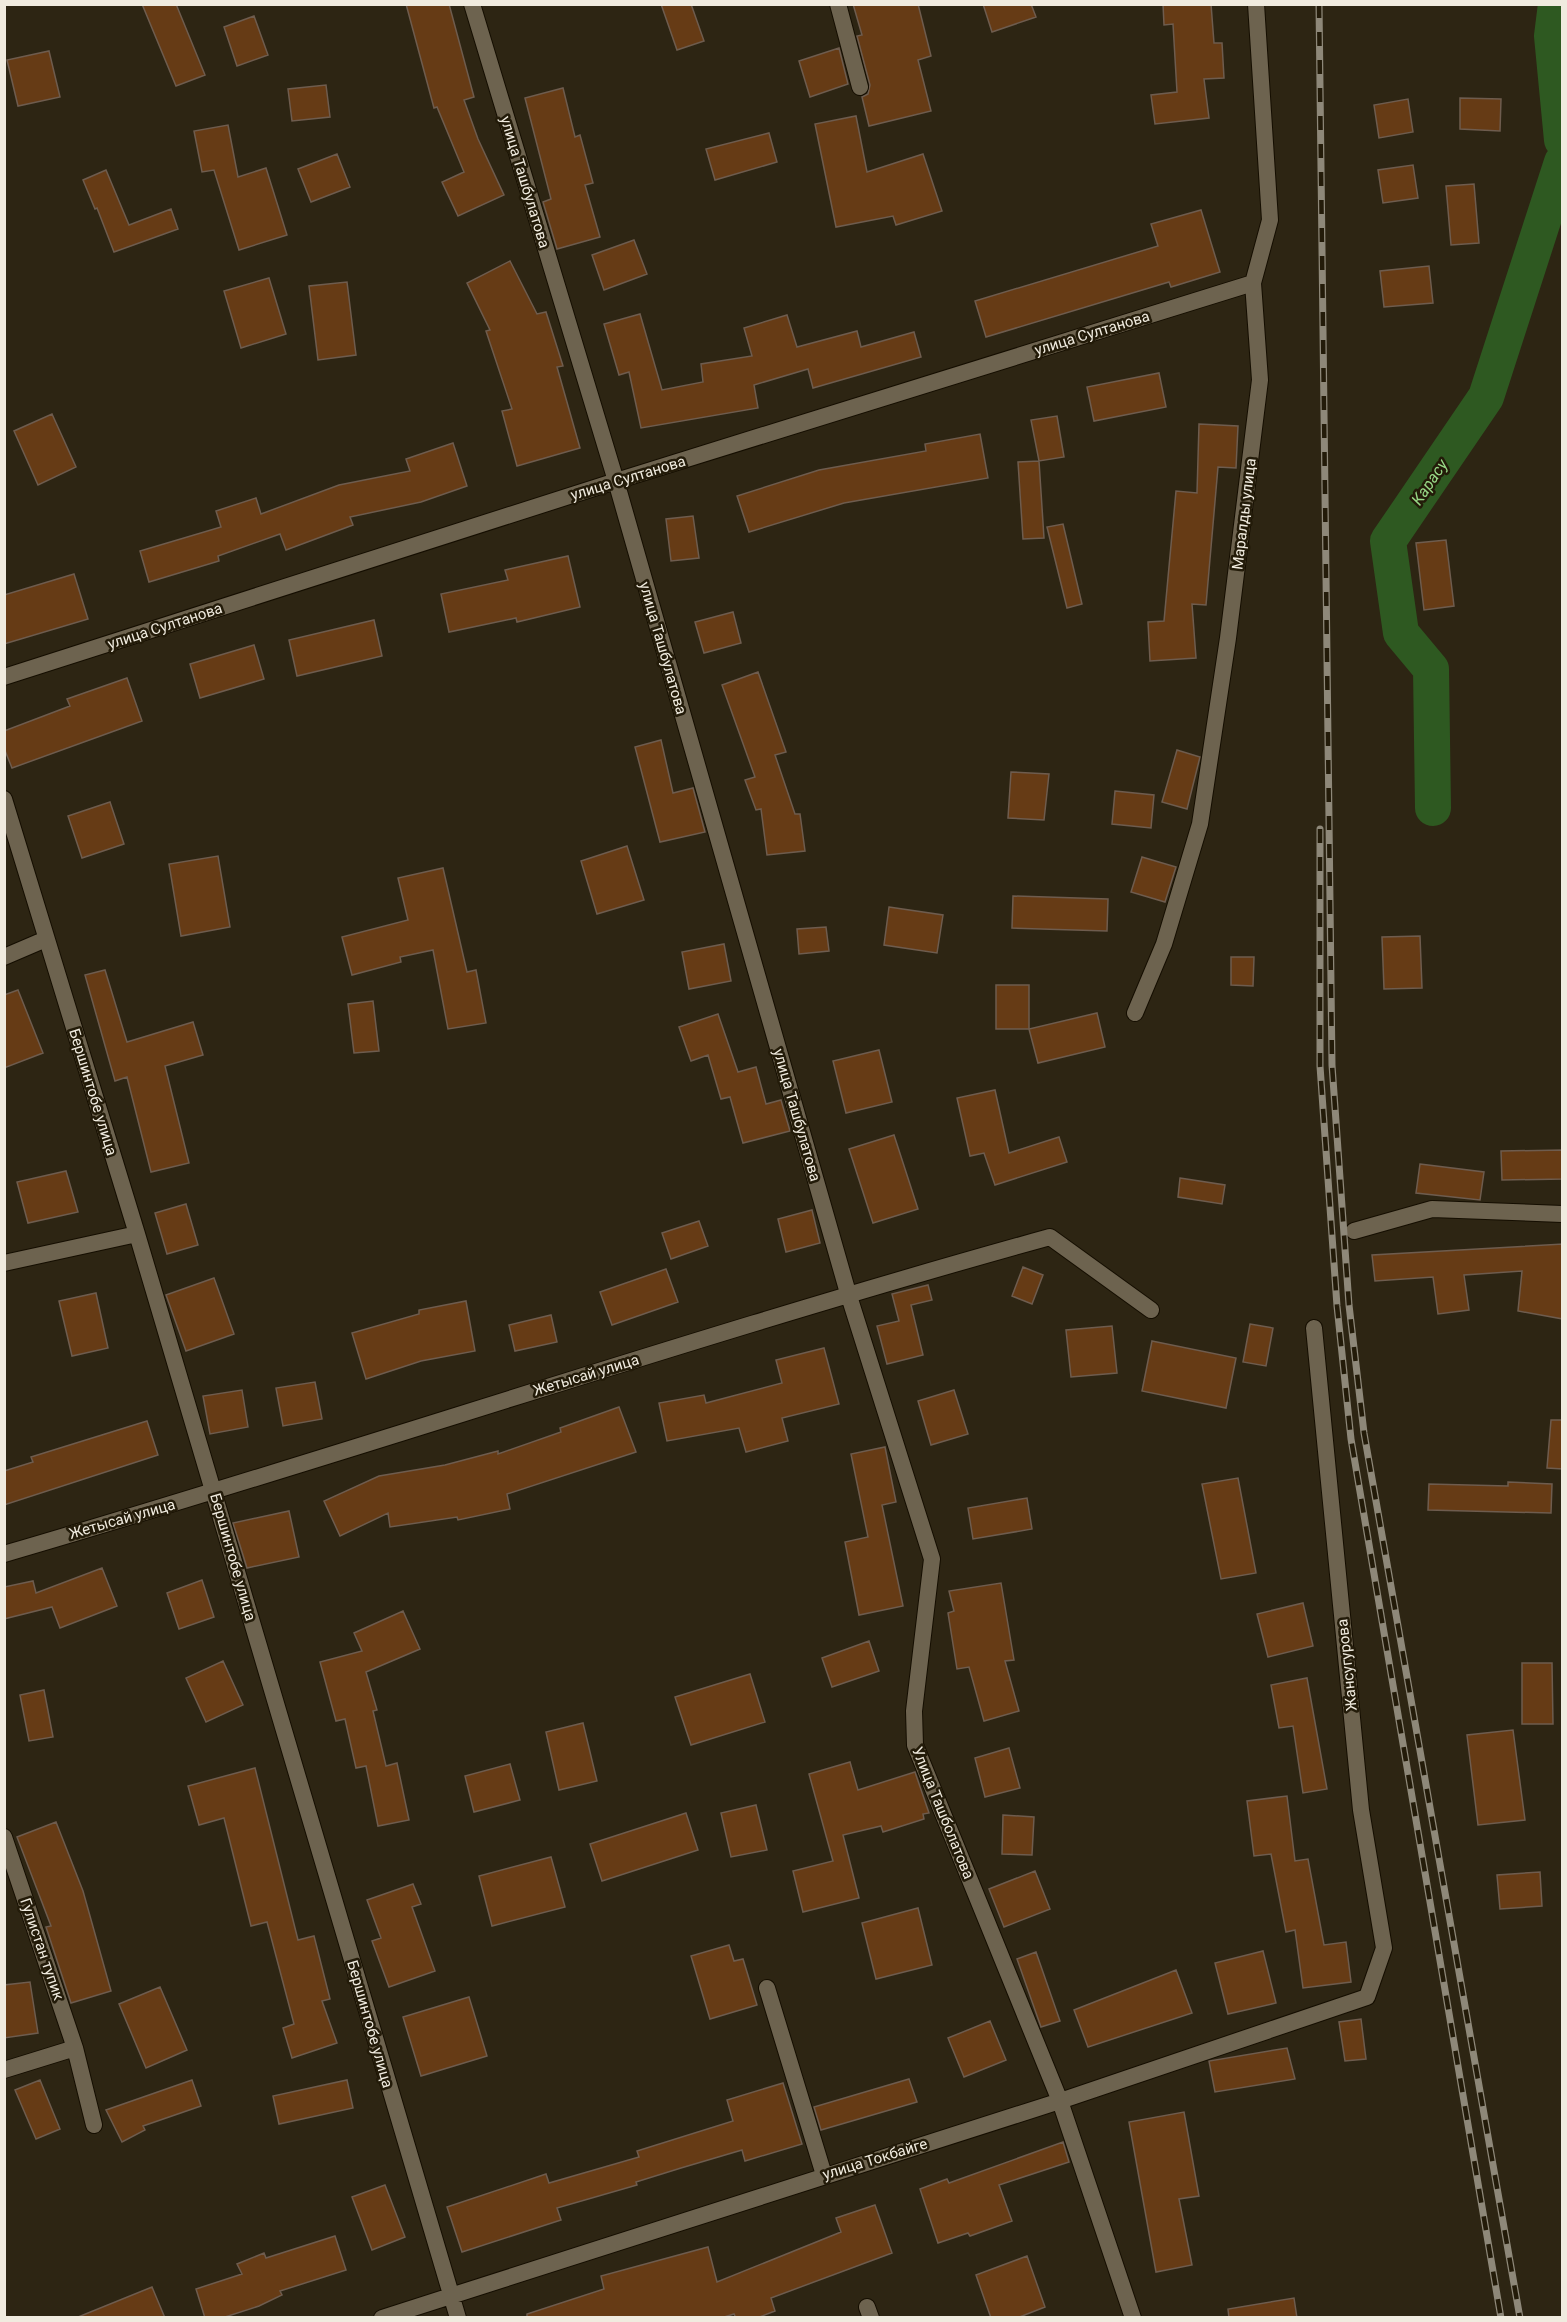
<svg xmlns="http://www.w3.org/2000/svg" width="1567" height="2322" font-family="Roboto,sans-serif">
<rect width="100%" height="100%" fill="#2d2513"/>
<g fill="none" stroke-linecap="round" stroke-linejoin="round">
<path stroke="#2e5921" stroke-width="36" d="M1556,4L1552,36L1562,140
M1433,808L1431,669L1401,633L1388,541L1486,397L1562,162"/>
</g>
<path fill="#663b15" stroke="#6e5c4e" stroke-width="1.5" d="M142,4H176L205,75L176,86Z
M406,4H449L474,97L464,100L478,139L504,195L458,216L442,182L464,172L437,107L434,108Z
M661,4H691L704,41L677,50Z
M853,4H918L931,56L918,60L931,111L869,126L862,97L868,94L870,85L857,36L862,35Z
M983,4H1031L1036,17L992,32Z
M1163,4H1211L1214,43H1222L1224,78L1204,79L1209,118L1155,124L1151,95L1177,92L1173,24L1164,25Z
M254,16L268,55L237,66L224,27Z
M839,48L848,84L810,97L799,61Z
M49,51L60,97L18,106L7,60Z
M326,85L330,117L292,121L288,89Z
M563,88L575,137L580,135L593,183L585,185L600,237L557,249L543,202L551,199L525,98Z
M1460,98L1501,99L1500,131L1460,129Z
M1408,99L1413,132L1379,138L1374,105Z
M856,116L867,172L923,154L942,211L896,225L893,216L836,227L815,124Z
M228,125L238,177L266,168L287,235L239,250L214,170L202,172L194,131Z
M769,133L777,162L715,180L706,149Z
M337,154L350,187L311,202L298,169Z
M1413,165L1418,198L1383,203L1378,170Z
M106,170L129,225L171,209L178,229L114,252L97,208L95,209L83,180Z
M1474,184L1479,243L1451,245L1446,186Z
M1201,210L1220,272L1171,287L1169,282L986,337L975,301L1158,246L1151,224Z
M634,240L647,274L604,290L592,255Z
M510,261L537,314L546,312L563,366L557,367L580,448L517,466L502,411L512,409L486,331L490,330L467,283Z
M1429,266L1433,303L1384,307L1380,271Z
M269,278L286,334L241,348L224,291Z
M347,282L356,355L318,360L309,286Z
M640,314L662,390L703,382L701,364L752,356L744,328L787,315L797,347L857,331L861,347L914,332L921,357L813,388L808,369L754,385L758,408L641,428L629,372L619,375L604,324Z
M1159,373L1166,407L1094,421L1087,387Z
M52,414L76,467L38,485L14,431Z
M1057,416L1064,457L1039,461L1031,420Z
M1199,424L1238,426L1236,468L1218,467L1206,605L1192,604L1196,658L1150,661L1148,622L1164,621L1176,491L1197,493Z
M980,434L988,478L844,503L749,532L737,496L819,470L926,451L925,444Z
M453,443L467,486L421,502L350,517L353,525L286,550L280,534L218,556L219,561L149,582L140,551L221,527L216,511L256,498L261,514L339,485L410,471L406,459Z
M1039,461L1044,538L1023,539L1018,462Z
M693,516L699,558L671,561L666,519Z
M1063,524L1082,604L1067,608L1047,527Z
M1446,540L1454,606L1424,610L1416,543Z
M568,556L580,607L517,622L516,618L449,632L441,594L508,580L505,570Z
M74,574L88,619L4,644V595Z
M733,612L741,643L704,653L695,622Z
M374,620L382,656L297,676L289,640Z
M254,645L264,679L200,698L190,664Z
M758,672L786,752L775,755L795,814H800L805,851L767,855L761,809L756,810L745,780L755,777L722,685Z
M127,678L142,721L12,768L4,748V731L70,706L67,699Z
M661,740L673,793L693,788L705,832L660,842L635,747Z
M1177,750L1200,757L1187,809L1162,802Z
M1011,772L1049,774L1044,820L1008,818Z
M1115,791L1154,795L1151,828L1112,824Z
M110,802L124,844L82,858L68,816Z
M627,846L644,900L597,914L581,861Z
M218,856L230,927L181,936L169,864Z
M1142,857L1176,867L1165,902L1131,892Z
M443,868L467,972L476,970L486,1023L448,1029L433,950L400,957L401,962L352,975L342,937L408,920L398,878Z
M1013,896L1108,899L1107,931L1012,928Z
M889,907L943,915L937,953L884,945Z
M826,927L829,951L799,954L797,929Z
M1420,936L1422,988L1384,989L1382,937Z
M724,944L731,981L689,989L682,952Z
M1231,957H1254L1253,986L1231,985Z
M105,970L127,1042L193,1022L203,1055L165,1066L189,1163L151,1172L127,1077L115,1081L85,975Z
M996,985H1029V1029H996Z
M18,990L43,1053L4,1068V995Z
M373,1001L379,1051L354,1053L348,1004Z
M1097,1013L1105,1047L1038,1063L1029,1029Z
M718,1014L738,1072L756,1067L766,1104L781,1100L790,1131L743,1143L730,1097L721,1099L708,1055L691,1061L679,1027Z
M879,1050L892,1102L846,1113L833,1061Z
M995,1090L1009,1153L1059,1137L1067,1162L995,1185L984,1153L970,1156L957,1098Z
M894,1135L918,1209L873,1223L849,1149Z
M1563,1150V1179L1502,1180L1501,1151Z
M1420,1164L1484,1172L1480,1200L1416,1193Z
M66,1171L78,1212L28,1223L17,1182Z
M1180,1178L1225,1185L1222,1204L1178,1197Z
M186,1204L198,1245L167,1254L155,1213Z
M812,1210L820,1243L786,1252L778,1219Z
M699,1221L708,1246L671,1259L662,1233Z
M1563,1244V1319L1518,1311L1522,1271L1464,1275L1469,1310L1438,1314L1433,1277L1375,1281L1372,1255Z
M1023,1267L1043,1275L1032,1304L1012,1296Z
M666,1269L678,1302L612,1325L600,1292Z
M214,1278L234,1334L186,1351L166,1295Z
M928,1285L932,1300L911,1305L923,1355L887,1364L877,1326L899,1321L892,1294Z
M96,1293L108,1348L72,1356L59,1301Z
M466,1301L475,1351L421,1361L366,1379L352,1333L419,1314V1310Z
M551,1315L557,1342L515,1351L509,1325Z
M1250,1324L1273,1328L1266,1366L1243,1362Z
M1112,1326L1117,1373L1071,1377L1066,1330Z
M1152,1341L1236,1358L1226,1408L1142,1391Z
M824,1348L839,1404L782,1418L788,1441L746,1452L739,1428L667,1441L659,1403L704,1395L706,1403L782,1383L776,1360Z
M315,1382L322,1419L283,1426L276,1388Z
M242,1390L248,1427L210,1434L203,1396Z
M954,1390L968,1434L931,1445L918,1401Z
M619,1407L636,1452L507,1494L510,1509L458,1520L457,1517L390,1527L388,1513L340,1536L324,1501L379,1476L445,1465L498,1451V1454L561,1432L560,1428Z
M1551,1420H1563V1469L1547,1468Z
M147,1421L158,1455L4,1505V1471L33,1462L31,1457Z
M885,1447L896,1502L882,1505L903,1606L859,1615L845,1542L868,1537L851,1454Z
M1238,1478L1256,1573L1221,1579L1202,1484Z
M1508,1482L1552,1484L1551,1513L1428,1510L1429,1484L1508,1486Z
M1027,1498L1032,1529L973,1539L968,1508Z
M289,1511L299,1557L247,1568L233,1523Z
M102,1568L117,1606L60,1628L52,1607L4,1619V1587L33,1581L36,1593Z
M202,1580L214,1617L179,1629L167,1593Z
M1001,1583L1014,1660L1005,1661L1019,1711L984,1721L969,1667L957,1669L948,1613L954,1611L949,1591Z
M1303,1603L1313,1646L1268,1657L1257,1614Z
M403,1611L420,1649L366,1672L377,1710L373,1711L386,1766L397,1763L409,1820L378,1826L366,1766L356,1768L345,1719L336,1721L320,1662L362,1651L354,1633Z
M869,1641L879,1671L832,1687L822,1658Z
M223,1661L243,1705L206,1722L186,1678Z
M1522,1663H1552L1553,1724H1522Z
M750,1674L765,1722L691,1745L675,1697Z
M1307,1678L1327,1789L1303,1793L1293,1726L1279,1728L1271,1685Z
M44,1690L53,1737L29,1741L20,1695Z
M583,1723L597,1781L559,1790L546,1732Z
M1513,1730L1525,1820L1478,1825L1467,1735Z
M1009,1748L1020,1788L985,1797L975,1758Z
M850,1762L858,1790L915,1772L929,1813L923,1814L924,1819L883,1832L881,1826L843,1835L859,1898L803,1912L793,1871L833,1861L809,1774Z
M510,1764L520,1800L474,1812L465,1776Z
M255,1768L298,1940L314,1936L330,1999L322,2001L337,2043L292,2058L283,2028L294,2024L267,1922L251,1926L224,1818L199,1825L188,1786Z
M1287,1796L1295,1861L1308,1859L1324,1945L1346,1942L1351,1982L1303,1988L1295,1930L1286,1932L1271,1854L1254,1856L1247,1801Z
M756,1805L767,1850L731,1857L721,1813Z
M686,1813L698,1850L602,1881L590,1844Z
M1003,1815L1034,1817L1032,1855L1002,1854Z
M56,1822L83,1891L111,1991L71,2003L46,1927L51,1926L17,1837Z
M551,1857L565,1907L492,1926L479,1876Z
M1035,1871L1050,1909L1004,1927L989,1889Z
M1540,1872L1542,1906L1500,1909L1497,1875Z
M413,1884L421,1904L412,1907L435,1971L389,1987L372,1941L381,1938L367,1900Z
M918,1908L932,1965L876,1979L862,1923Z
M729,1945L734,1961L743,1959L757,2005L710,2019L691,1956Z
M1263,1951L1276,2003L1228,2014L1215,1963Z
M1036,1952L1060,2021L1041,2027L1017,1959Z
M1176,1970L1192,2013L1088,2047L1074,2010Z
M30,1982L38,2033L4,2038V1985Z
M160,1987L187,2050L146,2068L119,2004Z
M469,1997L487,2056L421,2076L403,2017Z
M1361,2019L1366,2059L1345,2061L1339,2022Z
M990,2021L1006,2060L964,2077L948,2038Z
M1287,2048L1295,2079L1215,2092L1209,2061Z
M909,2079L917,2102L821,2130L814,2107Z
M40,2080L60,2129L36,2139L15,2090Z
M192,2080L201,2106L143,2126L145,2130L122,2142L106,2110Z
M347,2080L353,2108L279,2124L273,2096Z
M783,2083L802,2144L745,2161L742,2150L681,2168L636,2182L637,2185L557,2208L561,2220L462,2252L447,2207L546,2174L549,2183L639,2157L637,2151L733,2121L727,2100Z
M1184,2112L1199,2196L1179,2199L1192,2265L1156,2272L1129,2122Z
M1063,2142L1069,2162L999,2185L1012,2221L970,2236L968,2233L938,2243L920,2189L947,2179L949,2183Z
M385,2185L405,2237L372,2250L352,2197Z
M875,2205L892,2253L771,2298L775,2311L757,2318H736L734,2314L721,2318H527V2314L604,2289L601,2276L708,2247L717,2282L841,2232L836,2218Z
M335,2236L346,2270L280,2291L282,2295L259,2306L222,2318H205L196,2289L242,2274L237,2264L264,2253L266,2258Z
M1027,2256L1045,2307L1017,2318H991L976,2275Z
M152,2287L165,2318H78V2317Z
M1294,2298L1297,2318H1229L1228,2309Z"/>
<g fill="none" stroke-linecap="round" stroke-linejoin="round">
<g stroke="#150e01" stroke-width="18">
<path id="minor" d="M472,4L616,481L848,1293L932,1559L914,1711L915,1745L1060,2101L1133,2318
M838,4L860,87
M4,677L616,481L1253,283
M4,799L137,1234L458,2318
M4,957L46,939
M1135,1013L1164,944L1200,824L1228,638L1260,380L1253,283L1270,220L1256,4
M1354,1231L1432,1209L1562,1214
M4,1263L137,1234
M4,1554C354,1452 699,1334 1050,1237L1151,1310
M4,1837L75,2048L94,2125
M767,1988L824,2175
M4,2070L75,2048
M867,2307L871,2318
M382,2318L1060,2101L1367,1997L1384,1948L1361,1810L1314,1328"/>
</g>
<use href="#minor" stroke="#6d634f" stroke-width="16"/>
<g stroke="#8e8879" stroke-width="7">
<path id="rail" d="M1319,4L1332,1065L1349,1305L1364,1433L1520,2318
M1320,829V1066L1337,1306L1351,1439L1501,2318"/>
</g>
<use href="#rail" stroke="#231b09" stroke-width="4.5" stroke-dasharray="14" stroke-linecap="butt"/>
</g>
<g text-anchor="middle" stroke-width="5" stroke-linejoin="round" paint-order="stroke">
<g font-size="15" fill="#f0ebdf" stroke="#231b09">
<text transform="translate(525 182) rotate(73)" y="5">улица Ташбулатова</text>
<text transform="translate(1092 333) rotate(-17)" y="5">улица Султанова</text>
<text transform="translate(628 478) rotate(-17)" y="5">улица Султанова</text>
<text transform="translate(1244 514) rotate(-83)" y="5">Маралды улица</text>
<text transform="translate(165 626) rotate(-18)" y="5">улица Султанова</text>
<text transform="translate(663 648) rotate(74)" y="5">улица Ташбулатова</text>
<text transform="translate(93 1092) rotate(73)" y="5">Бершинтобе улица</text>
<text transform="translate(797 1115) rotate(74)" y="5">улица Ташбулатова</text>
<text transform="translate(586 1375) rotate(-17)" y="5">Жетысай улица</text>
<text transform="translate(122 1519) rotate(-16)" y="5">Жетысай улица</text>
<text transform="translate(233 1557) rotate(74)" y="5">Бершинтобе улица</text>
<text transform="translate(1347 1665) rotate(-96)" y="5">Жансугурова</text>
<text transform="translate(943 1813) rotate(68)" y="5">Улица Ташболатова</text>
<text transform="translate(42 1949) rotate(71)" y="5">Гулистан тупик</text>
<text transform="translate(370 2024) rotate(74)" y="5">Бершинтобе улица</text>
<text transform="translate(875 2159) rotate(-17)" y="5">улица Токбайге</text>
</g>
<g font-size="16" font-style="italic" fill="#98d987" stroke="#231b09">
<text transform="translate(1429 482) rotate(-56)" y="6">Карасу</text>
</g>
</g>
<rect width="1567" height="2322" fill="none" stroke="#f0ebdf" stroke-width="12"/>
</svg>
